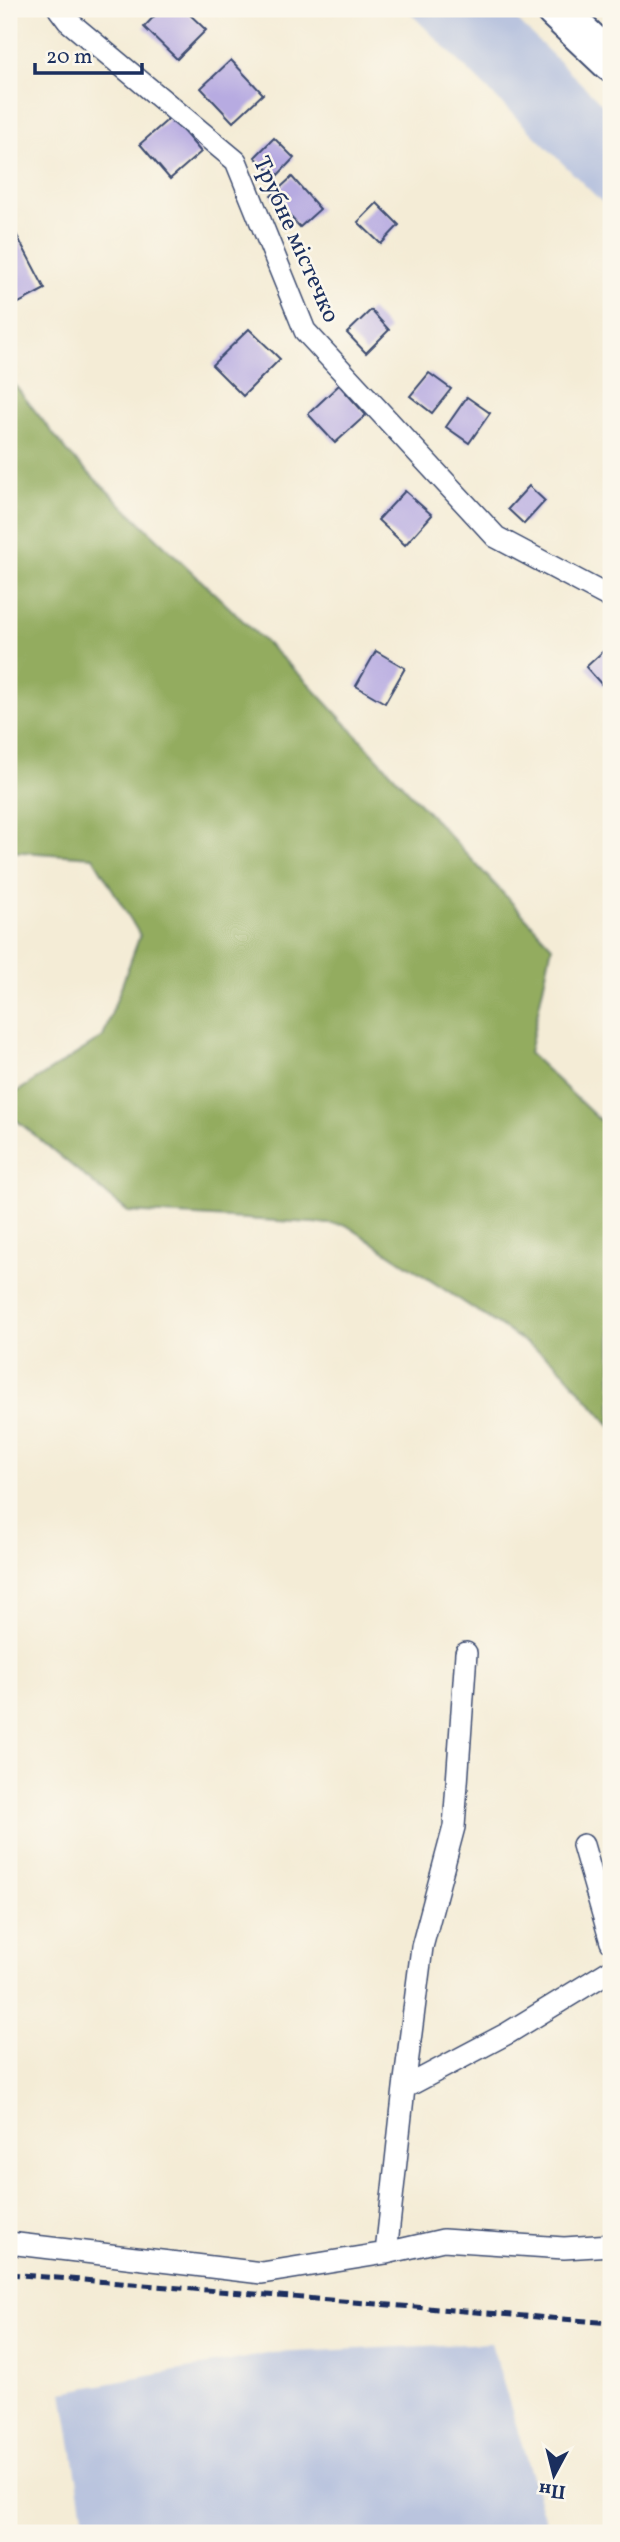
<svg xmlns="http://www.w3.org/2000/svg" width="620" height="2542" font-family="Vollkorn,serif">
<rect width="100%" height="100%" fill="#fbf7ec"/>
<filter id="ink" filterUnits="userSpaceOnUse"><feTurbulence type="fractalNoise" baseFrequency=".0143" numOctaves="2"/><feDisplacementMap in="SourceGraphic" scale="14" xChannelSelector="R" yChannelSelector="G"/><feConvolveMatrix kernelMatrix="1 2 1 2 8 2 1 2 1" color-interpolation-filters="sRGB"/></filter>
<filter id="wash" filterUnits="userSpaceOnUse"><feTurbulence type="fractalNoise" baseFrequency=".00686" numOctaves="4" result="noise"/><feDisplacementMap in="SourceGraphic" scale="28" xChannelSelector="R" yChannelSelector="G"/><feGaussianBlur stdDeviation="1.57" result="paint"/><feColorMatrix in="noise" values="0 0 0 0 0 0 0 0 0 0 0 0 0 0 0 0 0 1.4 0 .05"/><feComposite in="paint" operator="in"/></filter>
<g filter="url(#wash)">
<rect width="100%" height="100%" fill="#f4ecd6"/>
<path fill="#bac4de" d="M406,9H506L611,113V211Z
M491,2343L549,2533H86L63,2392L273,2353Z"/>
<path fill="#93ac5e" stroke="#576e5e" stroke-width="2" d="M9,378L71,456L309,684L552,946L529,1053L611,1131V1426L555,1362L346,1225L128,1212L9,1114V1097L103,1037L140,935L93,857L9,851Z"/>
<g id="blocks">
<path fill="#b7abe1" d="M161,9H184L206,30L177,59L144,27Z
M231,60L263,94L233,122L201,88Z
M171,117L201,152L170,179L140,144Z
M274,138L294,158L276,177L255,157Z
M292,177L320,209L300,227L271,196Z
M377,203L399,225L381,244L358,222Z
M14,230L45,289L17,304L9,288V233Z
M371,310L389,330L366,353L347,333Z
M249,329L280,359L243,396L212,365Z
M429,373L451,389L432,413L410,396Z
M339,385L366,415L335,443L308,414Z
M467,397L490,413L469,443L446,427Z
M529,486L545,501L524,524L508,509Z
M405,491L432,515L405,545L378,520Z
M611,644V678L603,686L586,667Z
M376,651L405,668L385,703L356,686Z"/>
</g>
</g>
<g filter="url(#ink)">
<use href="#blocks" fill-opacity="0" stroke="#3c4b70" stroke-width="2"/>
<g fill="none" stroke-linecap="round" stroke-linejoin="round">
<g stroke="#3c4b70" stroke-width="24">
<path id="service" d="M59,9L68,21L236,161L305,331L496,537L611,598
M583,1845L611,1942
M404,2088L422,1947L454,1827L466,1653
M9,2243L262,2273L386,2253L404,2088L508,2033L611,1970
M386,2253L443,2240L564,2248L611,2245"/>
</g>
<g stroke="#3c4b70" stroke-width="42">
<path id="minor" d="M555,9L611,62"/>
</g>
<use href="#service" stroke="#fff" stroke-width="21"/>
<use href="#minor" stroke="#fff" stroke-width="38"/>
<path stroke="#1b2f5e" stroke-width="5" stroke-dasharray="10 5" stroke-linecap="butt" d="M9,2274L611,2323"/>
</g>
</g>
<g text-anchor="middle" stroke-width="5" stroke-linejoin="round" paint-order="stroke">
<g font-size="24" fill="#1b2f5e" stroke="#fbf7ec">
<text transform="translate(297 239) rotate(66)" y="8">Трубне містечко</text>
</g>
</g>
<rect width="620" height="2542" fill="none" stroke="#fbf7ec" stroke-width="35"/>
<g transform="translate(554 2475) rotate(187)" stroke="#fbf7ec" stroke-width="5" paint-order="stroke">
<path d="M0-5L12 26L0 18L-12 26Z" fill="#1b2f5e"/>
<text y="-10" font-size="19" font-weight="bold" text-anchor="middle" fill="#1b2f5e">Пн</text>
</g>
<path d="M35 63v10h107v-10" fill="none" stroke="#1b2f5e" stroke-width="3.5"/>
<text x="46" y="63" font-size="21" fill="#1b2f5e" stroke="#fbf7ec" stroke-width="5" paint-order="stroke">20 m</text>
</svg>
